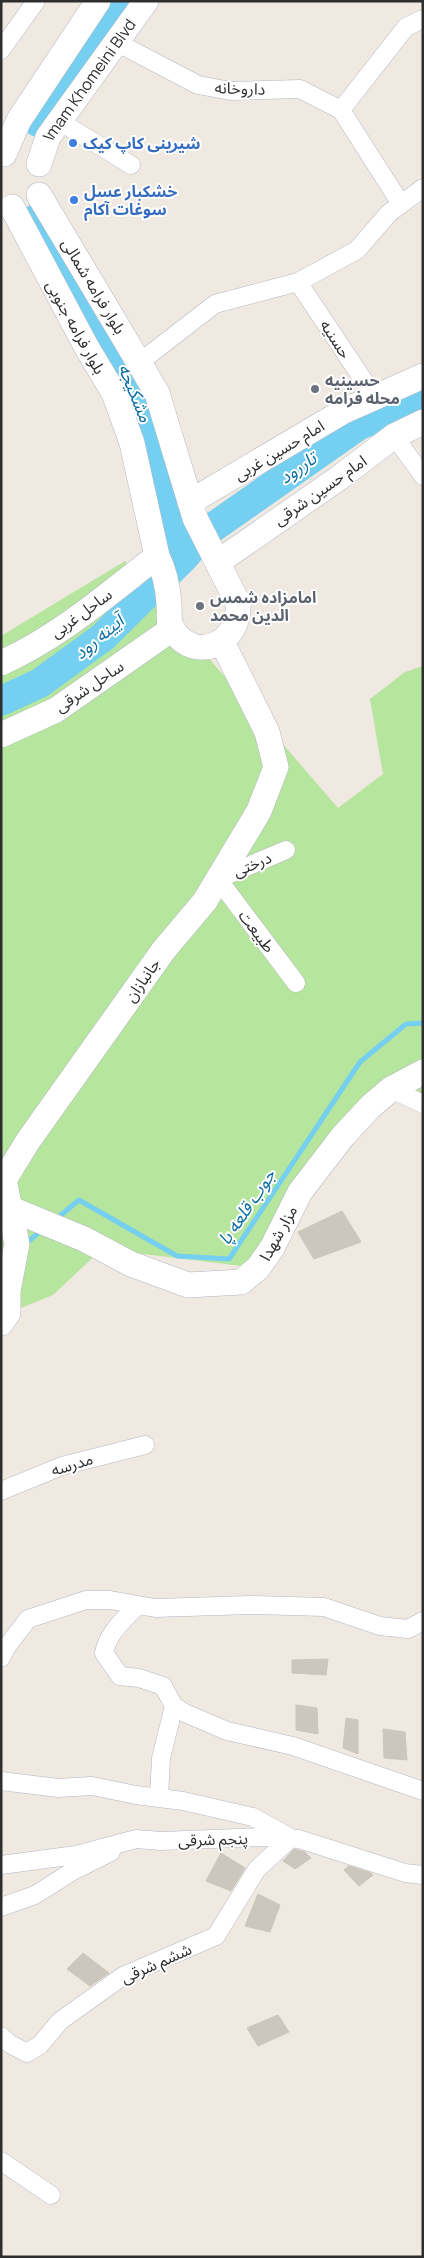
<svg xmlns="http://www.w3.org/2000/svg" width="424" height="2258" font-family="Manrope,'Noto Sans Arabic',sans-serif">
<rect width="100%" height="100%" fill="#efe9e1"/>
<path fill="#b6e59e" d="M125,561L338,808L383,774L370,699L405,672L423,666V1105L391,1089L258,1268L102,1249L53,1295L1,1316V636Z"/>
<g fill="none" stroke-linecap="round" stroke-linejoin="round">
<path stroke="#75cff0" stroke-width="5" d="M55,1220L79,1200L177,1256L229,1259L360,1062L406,1024L423,1023
M24,1245L42,1230"/>
<path stroke="#75cff0" stroke-width="30" d="M38,122L123,1
M36,219L102,332L129,370L141,401L185,556
M1,701L40,683L103,637L185,556L205,533L359,425L423,400"/>
</g>
<path fill="#cbc7bf" stroke="#cbc5ba" d="M342,1211L361,1242L314,1259L298,1232Z
M328,1659L326,1675L292,1673V1660Z
M296,1705L317,1708L318,1734L296,1730Z
M346,1718L358,1720V1754L343,1748Z
M383,1729L405,1732L407,1760L384,1758Z
M294,1849L305,1852L311,1858L295,1869L283,1861Z
M221,1853L245,1868L231,1891L206,1881Z
M349,1866L371,1873L373,1875L359,1886L344,1870Z
M258,1894L280,1905L270,1932L245,1926Z
M83,1953L109,1973L90,1986L67,1969Z
M278,2015L289,2032L258,2046L247,2028Z"/>
<g fill="none" stroke-linecap="round" stroke-linejoin="round">
<g stroke="#b4b7c1" stroke-width="19">
<path id="street" d="M116,42L198,85L231,91L300,89L341,110
M1,50L36,1
M341,110L406,27L423,19
M341,110L401,204
M59,121L131,165
M298,282L374,396
M140,362L215,304L298,282L357,250L389,213L423,188
M394,436L423,476
M286,850L218,879L296,983
M391,1089L423,1104
M1,1491L62,1466L145,1445
M138,1605C124,1620 108,1632 104,1653L120,1676L139,1678L163,1686L174,1706L185,1713L227,1731L293,1746L423,1791
M1,1658L8,1645L28,1619L86,1600H110L155,1608L250,1605L324,1607L380,1626L408,1629L423,1621
M1,1781L58,1788L92,1786L136,1795L183,1801L253,1817L291,1838L257,1869L216,1936L123,1976L60,2021L40,2045L27,2053L10,2044L1,2036
M159,1798L161,1758L174,1706
M1,1865L76,1855L136,1839L161,1841L264,1837L299,1839L405,1873L423,1875
M1,1907L35,1895L73,1871L111,1852
M1,2161L51,2195"/>
</g>
<g stroke="#b4b7c1" stroke-width="26">
<g id="secondary">
<path d="M4,154L19,120L98,1"/>
<path id="s1" d="M39,164L48,137L146,1"/>
<path d="M12,207L87,348L114,393L132,443L157,556C164,570 168,588 169,604C170,614 167,621 173,630C195,664 241,644 238,603L195,518L157,393L39,195"/>
<path d="M190,502L344,411L423,376"/>
<path d="M218,562L339,478L394,436L423,422"/>
<path d="M1,663C59,637 107,595 157,556"/>
<path d="M1,735L56,710L172,629"/>
<path d="M9,1208L84,1239L131,1264L188,1285L241,1282L258,1268L272,1248L300,1192L343,1136L371,1106L391,1089L423,1072"/>
<path d="M1,1323L8,1313V1291L17,1244L4,1180L28,1141L163,951L205,901L259,811L276,767L267,732L222,642"/>
</g>
</g>
<use href="#street" stroke="#fff" stroke-width="18"/>
<use href="#secondary" stroke="#fff" stroke-width="25"/>
</g>
<g fill="#3f7fe0" stroke="#fff" stroke-width="2">
<circle cx="73" cy="143" r="5"/>
<circle cx="74" cy="200" r="5"/>
</g>
<g fill="#6b7280" stroke="#fff" stroke-width="2">
<circle cx="315" cy="389" r="5"/>
<circle cx="200" cy="606" r="5"/>
</g>
<g text-anchor="middle" stroke-width="4" stroke-linejoin="round" paint-order="stroke">
<g font-size="16" fill="#2e2e2e" stroke="#fff">
<text dy="6" stroke="none"><textPath href="#s1" startOffset="99">Imam Khomeini Blvd</textPath></text>
<text transform="translate(240 88) rotate(2)" y="6">داروخانه</text>
<text transform="translate(94 286) rotate(59)" y="6">بلوار فرامه شمالی</text>
<text transform="translate(76 327) rotate(61)" y="6">بلوار فرامه جنوبی</text>
<text transform="translate(336 339) rotate(57)" y="6">حسنیه</text>
<text transform="translate(279 450) rotate(-31)" y="6">امام حسین غربی</text>
<text transform="translate(320 490) rotate(-35)" y="6">امام حسین شرقی</text>
<text transform="translate(81 613) rotate(-36)" y="6">ساحل غربی</text>
<text transform="translate(89 686) rotate(-34)" y="6">ساحل شرقی</text>
<text transform="translate(252 864) rotate(-23)" y="6">درختی</text>
<text transform="translate(257 931) rotate(53)" y="6">طبیعت</text>
<text transform="translate(142 980) rotate(-55)" y="6">جانبازان</text>
<text transform="translate(278 1233) rotate(-61)" y="6">مزار شهدا</text>
<text transform="translate(72 1464) rotate(-17)" y="6">مدرسه</text>
<text transform="translate(213 1839) rotate(-2)" y="6">پنجم شرقی</text>
<text transform="translate(156 1963) rotate(-24)" y="6">ششم شرقی</text>
</g>
<g font-size="16" font-weight="bold" fill="#366cbe" stroke="#fff" text-anchor="start">
<text x="83" y="149">شیرینی کاپ کیک</text>
<text x="84" y="197">خشکبار عسل<tspan x="84" dy="18">سوغات آکام</tspan></text>
</g>
<g font-size="16" font-weight="bold" fill="#5b616d" stroke="#fff" text-anchor="start">
<text x="325" y="386">حسینیه<tspan x="325" dy="18">محله فرامه</tspan></text>
<text x="210" y="603">امامزاده شمس<tspan x="210" dy="18">الدین محمد</tspan></text>
</g>
<g font-size="18" font-style="italic" fill="#0d6fa3" stroke="#fff">
<text transform="translate(135 393) rotate(68)" y="6">مشکیجه</text>
<text transform="translate(298 468) rotate(-35)" y="6">تاررود</text>
<text transform="translate(99 637) rotate(-40)" y="6">آیینه رود</text>
<text transform="translate(247 1207) rotate(-56)" y="6">جوب قلعه پا</text>
</g>
</g>
<rect width="424" height="2258" fill="none" stroke="#2e2e2e" stroke-width="5"/>
</svg>
